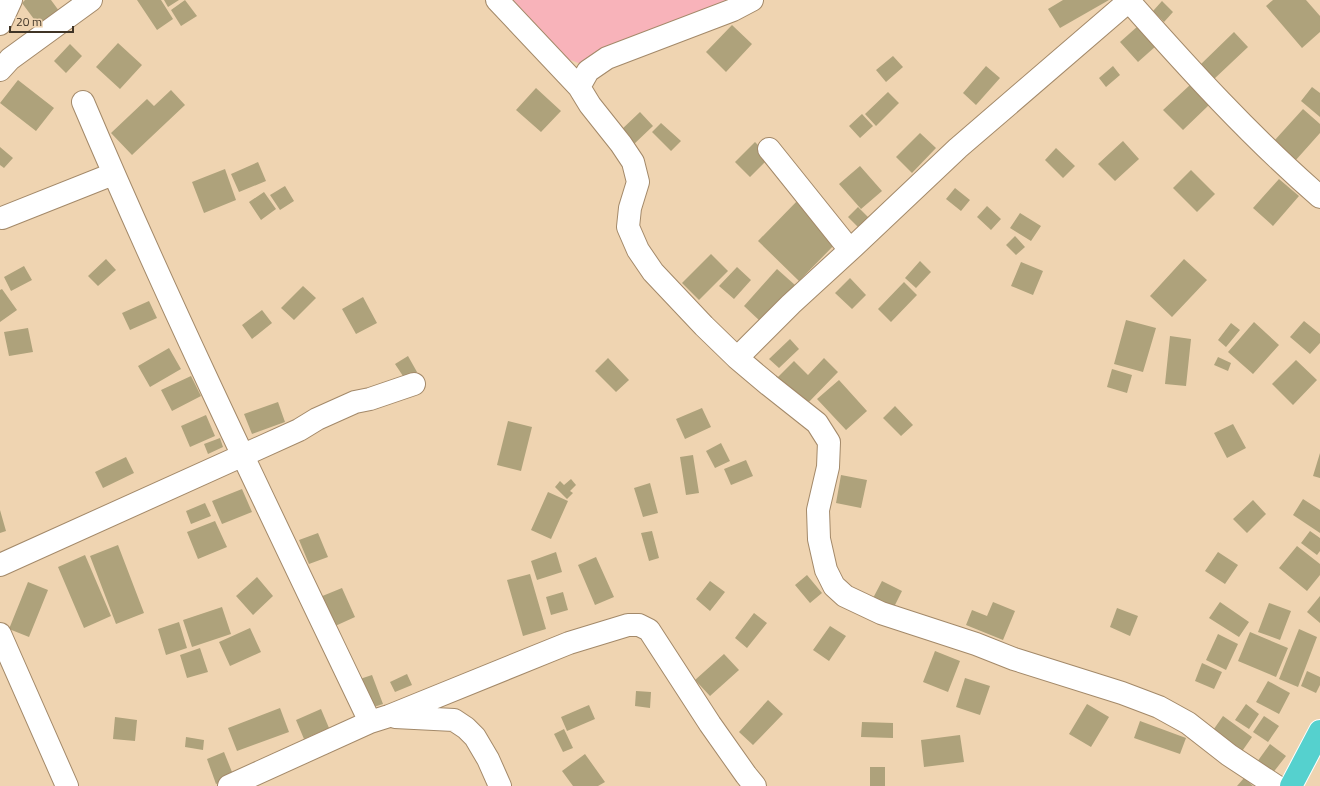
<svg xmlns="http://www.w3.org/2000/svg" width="1320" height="786" font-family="'Titillium Web',sans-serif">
<rect width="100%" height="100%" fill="#efd4b1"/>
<path fill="#f8b3ba" d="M506,0H733L581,64L560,56Z"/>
<path fill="#aea27b" d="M25,0H51L62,15L42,30L22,3Z
M137,0H161L173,19L157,30Z
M164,0H179L168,7Z
M185,0L197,16L181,26L171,10Z
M1063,0H1109L1060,28L1048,9Z
M1273,0H1306L1320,16V32L1302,48L1266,6Z
M1162,1L1173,12L1164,22L1153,11Z
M732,25L752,44L726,72L706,52Z
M1138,26L1156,46L1138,62L1120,42Z
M1234,32L1248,47L1213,80L1199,66Z
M118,43L142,65L120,89L96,67Z
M70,44L82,56L66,73L54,61Z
M893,56L903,67L886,82L876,70Z
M986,66L1000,78L976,105L963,93Z
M1113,66L1120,75L1106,87L1099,78Z
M18,80L54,108L36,131L0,103Z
M1190,85L1209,105L1183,130L1163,110Z
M1312,87L1320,93V117L1301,101Z
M536,88L561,111L541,132L516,110Z
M171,90L185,105L132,155L111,133L147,99L154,106Z
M888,92L899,103L876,126L865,114Z
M1303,109L1320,124V133L1295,161L1274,141Z
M640,112L653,126L633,145L620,131Z
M862,114L873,126L860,138L849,126Z
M661,123L681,141L671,151L652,132Z
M920,133L936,148L912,173L896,157Z
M1123,141L1139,159L1115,181L1098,164Z
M755,142L770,157L750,177L735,162Z
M0,147L13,158L4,168L0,165Z
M1056,148L1075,166L1063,178L1045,160Z
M258,162L266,181L239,192L231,174Z
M860,166L882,191L861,209L839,184Z
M225,169L236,200L204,213L192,182Z
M1191,170L1215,194L1197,212L1173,188Z
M1279,179L1299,196L1273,226L1253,208Z
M285,186L294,201L280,210L270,195Z
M955,188L970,200L961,211L946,199Z
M264,192L276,209L261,220L249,202Z
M799,199L840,239L799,281L758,241Z
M987,206L1001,219L991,230L977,217Z
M858,207L871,220L861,230L848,217Z
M1020,213L1041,226L1031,241L1010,228Z
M1015,236L1025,247L1016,255L1006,245Z
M711,254L728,271L699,300L682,283Z
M106,259L116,270L98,286L88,276Z
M1184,259L1207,280L1172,317L1150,296Z
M920,261L931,272L916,288L905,278Z
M1021,262L1043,271L1033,295L1011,286Z
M24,266L32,280L11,291L4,277Z
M737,267L751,280L734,299L719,286Z
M777,269L795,285L761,322L744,306Z
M850,278L866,295L852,309L835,293Z
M904,282L917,295L891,322L878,309Z
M303,286L316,298L294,320L281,308Z
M2,289L17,310L0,322V290Z
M363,297L377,323L356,334L342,309Z
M149,301L157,318L130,330L122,313Z
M262,310L272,323L252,339L242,325Z
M1126,320L1156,328L1143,372L1114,364Z
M1304,321L1320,334V343L1310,354L1290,337Z
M1254,322L1279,345L1253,374L1228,352Z
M1231,323L1240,330L1226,347L1218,340Z
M28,328L33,352L9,356L4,332Z
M1170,336L1191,339L1186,386L1165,384Z
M790,339L799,349L779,368L769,359Z
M169,348L181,369L150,387L138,366Z
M408,356L417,372L405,379L395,364Z
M1218,357L1231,363L1228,371L1214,365Z
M608,358L629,380L616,392L595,371Z
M824,358L838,372L805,406L776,379L794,361L808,375Z
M1296,360L1317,380L1293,405L1272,384Z
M1112,369L1132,375L1127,393L1107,387Z
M191,376L201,396L172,411L161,390Z
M839,380L867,411L846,430L817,399Z
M278,402L285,422L252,434L244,414Z
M895,406L913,425L901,436L883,418Z
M702,408L711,427L685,439L676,419Z
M206,415L215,436L190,447L181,426Z
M508,421L532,427L521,471L497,465Z
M1233,424L1246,448L1227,458L1214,433Z
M220,438L223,447L208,454L204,444Z
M721,443L730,461L715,468L706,451Z
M1320,453V478L1313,476Z
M693,455L699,493L686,495L680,457Z
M126,457L134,473L103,488L95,472Z
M746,460L753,476L731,485L724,469Z
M841,475L867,480L861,508L836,503Z
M571,479L576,485L570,491L573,493L567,499L555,487L560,481L564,485Z
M650,483L658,513L643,517L634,488Z
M242,489L252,512L222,524L212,501Z
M548,492L568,501L551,539L531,530Z
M1303,499L1320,510V533L1293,515Z
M1253,500L1266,514L1247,533L1233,519Z
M205,503L211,516L191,524L186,511Z
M0,510L6,531L0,533Z
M215,521L227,547L198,559L187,532Z
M652,531L659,558L649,561L641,533Z
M1310,531L1320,538V551L1317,555L1301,543Z
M318,533L328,557L309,564L299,540Z
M118,545L144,613L116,624L90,556Z
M1297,546L1320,564V575L1307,591L1279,568Z
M556,552L562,572L537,580L531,561Z
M1218,552L1238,565L1225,584L1205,571Z
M85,555L111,616L84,628L58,567Z
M596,557L614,597L595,605L578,565Z
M530,574L546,629L523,636L507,580Z
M807,575L822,593L810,603L795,585Z
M257,577L273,596L253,615L236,596Z
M710,581L725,592L710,611L696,599Z
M882,581L902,591L892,611L872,600Z
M28,582L48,590L29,637L9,629Z
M342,588L355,617L333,627L320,597Z
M563,592L568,610L551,615L546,597Z
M1320,596V623L1307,612Z
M993,602L1015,611L1003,640L966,625L972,610L987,616Z
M1220,602L1249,622L1239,637L1209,618Z
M1269,603L1291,611L1280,640L1258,632Z
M222,607L231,634L192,647L183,620Z
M1117,608L1138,616L1130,636L1110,627Z
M754,613L767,623L747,648L735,638Z
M179,622L187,648L166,655L158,629Z
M830,626L846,636L829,661L813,650Z
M250,628L261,652L230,666L219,642Z
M1299,629L1317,637L1298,687L1279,679Z
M1250,632L1288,648L1276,677L1238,661Z
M1218,634L1238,644L1226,670L1206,660Z
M200,648L208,672L187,678L180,655Z
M935,651L960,661L948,692L923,682Z
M724,654L739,670L710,696L695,680Z
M1202,663L1222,672L1214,689L1195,681Z
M1307,671L1320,677V685L1316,693L1301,686Z
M407,674L412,685L395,692L390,682Z
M372,675L383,704L371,708L360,679Z
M965,678L990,686L980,715L956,707Z
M1268,681L1290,693L1279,714L1256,702Z
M636,691L651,692L650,708L635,706Z
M768,700L783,714L753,745L739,732Z
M1087,704L1109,717L1091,747L1069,734Z
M1246,704L1259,714L1249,729L1235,720Z
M589,705L595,719L567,731L561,717Z
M280,708L289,732L237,751L228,728Z
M321,709L329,728L304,739L296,720Z
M1223,716L1252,737L1238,757L1209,736Z
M1264,716L1279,726L1268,742L1253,732Z
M115,717L137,720L135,741L113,739Z
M1140,721L1186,738L1180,754L1134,738Z
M862,722L893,723V738L861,737Z
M564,729L573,748L563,752L554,734Z
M960,735L964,762L924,767L921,740Z
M186,737L204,740L203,750L185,747Z
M1270,744L1286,756L1272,774L1257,762Z
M224,752L234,777L216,784L207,759Z
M585,754L605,782L598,786H573L562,771Z
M870,767H885V786H870Z
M1244,778L1253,786H1237Z"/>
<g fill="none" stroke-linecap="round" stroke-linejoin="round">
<g stroke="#a38969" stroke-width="24">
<path id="street" d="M497,0L579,87L590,105L621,144L633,162L638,182L630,208L628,227L638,250L653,272L704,326L737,358L769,385L817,423L829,442L828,467L818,510L819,539L826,570L834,586L845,596L881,613L976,644L1014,659L1122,693L1159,707L1188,723L1229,755L1276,786
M1128,0C1189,69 1251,137 1320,197
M0,24L11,0
M0,70L10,59L91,0
M579,87L588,71L607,58L733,10L752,0
M83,102C172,312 272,517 370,722
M769,149L850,250
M2,218L113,174
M737,358L791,304L850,250L958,148L1130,0
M0,565L299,430L317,419L355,402L370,399L414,384
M0,634L67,786
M395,717L454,720L466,728L475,737L488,759L500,786
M229,786L370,722L389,716L569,643L628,625H639L649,630L710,724L746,775L755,786"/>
</g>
<g stroke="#fff" stroke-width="24">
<path id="highway" d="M1291,786L1320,731"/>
</g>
<use href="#street" stroke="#fff" stroke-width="22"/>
<use href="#highway" stroke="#55d1ce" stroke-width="22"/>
</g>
<path d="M10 26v6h63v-6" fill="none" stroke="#3f3426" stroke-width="2"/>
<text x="16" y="26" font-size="12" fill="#3f3426" stroke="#efd4b1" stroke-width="3" paint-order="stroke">20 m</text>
</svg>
